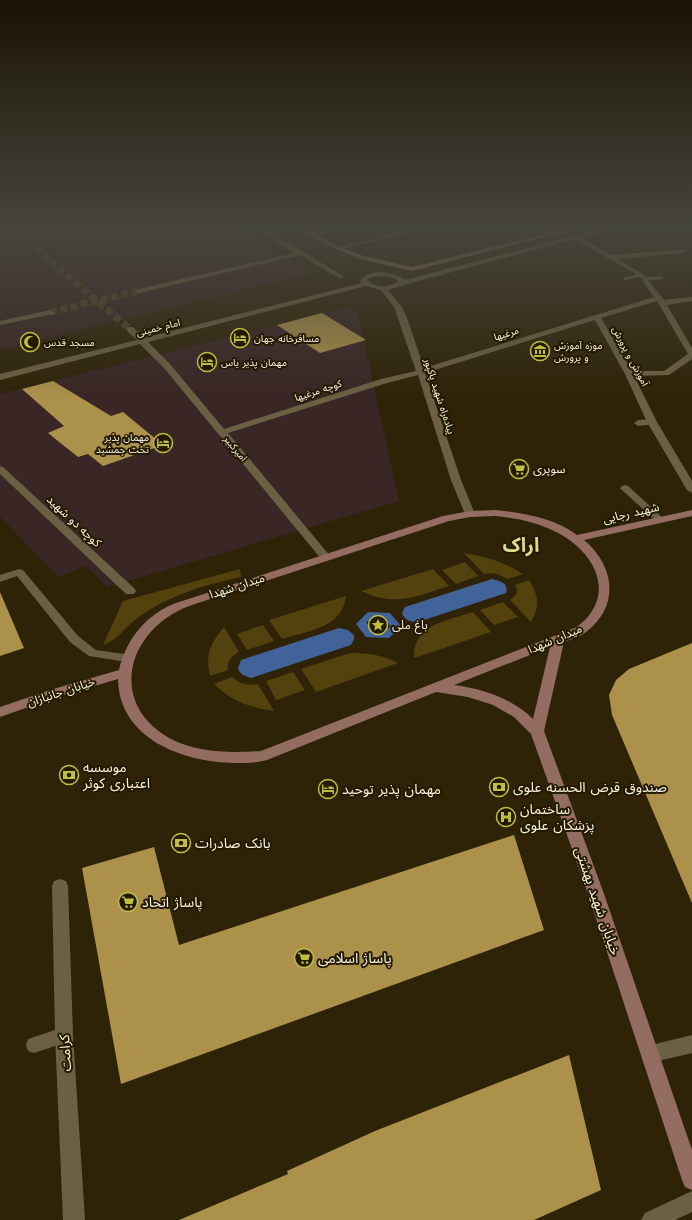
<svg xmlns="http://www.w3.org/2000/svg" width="692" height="1220" font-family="'Work Sans','Noto Sans Arabic',sans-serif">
<rect width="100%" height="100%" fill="#2e2307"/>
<path fill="#3a2625" d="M0,227H235L314,273L0,350Z
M348,307L357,309L399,501L108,587L86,566L59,577L0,517V394Z"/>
<path fill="#53410e" d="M464,553C487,557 504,562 523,574L508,579L495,573L484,574Z
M465,562L478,576L456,584L442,570Z
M240,569L241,577C203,585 167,596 136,619C124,628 117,641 103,645L123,601Z
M433,569L449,586C414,597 396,607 361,591Z
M529,580C539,597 540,605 531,622L510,600L516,595L517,590L515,585Z
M346,596C343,628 307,631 282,639L269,620Z
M503,602L518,617L494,625L480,610Z
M473,612L491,632L414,658C413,624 447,621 473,612Z
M263,625L274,641L247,650L237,634Z
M224,627L239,652C231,656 227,661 228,670L210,676C205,654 210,644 224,627Z
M350,653C368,653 383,655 398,663L316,692L301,669Z
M293,672L305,690L276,700L266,681Z
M232,677C240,684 247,686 258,684L274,711C249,707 233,702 214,684Z"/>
<path fill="#416399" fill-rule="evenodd" d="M492,579C500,581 509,583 506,593L418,622C411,622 404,620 402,613L405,607Z
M368,612L390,613L401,626L389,638L366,637L356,624ZM382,616L391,627L374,633L366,622Z
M339,628L348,630L354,635V639L351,645L251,678C245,676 240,675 238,668L241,660Z"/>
<path fill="#ac914b" d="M322,313L366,340L320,353L277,325Z
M53,381L111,416L123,412L163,445L103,466L88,454L78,457L48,433L64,426L22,389Z
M0,592L24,648L0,656Z
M692,643V903L612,715L609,695L616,680L629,669Z
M514,835L544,930L121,1084L82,868L154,847L179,945Z
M569,1055L601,1190L534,1220H179L288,1174L287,1171L375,1131Z"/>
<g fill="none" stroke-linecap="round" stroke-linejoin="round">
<path stroke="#4d4228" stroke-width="7" stroke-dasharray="7 3.5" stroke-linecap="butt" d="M11,227L130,329
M50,312L139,291"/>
<path fill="#6b6043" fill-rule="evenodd" d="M641,273L644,275L643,276L625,280L622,278Z
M661,276L663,277V279L645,281L642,279L645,277Z
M652,419L656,422L655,424L638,426L634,423L638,420Z
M625,485L628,486L663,518L665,520L663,522H657L622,490L620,488L622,486Z
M19,569L23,570L78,636L96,650L131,655L133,658L131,661L127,662L89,656L70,642L17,576L0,582V575Z
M64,1027L70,1029L72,1035L70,1041L34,1053L28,1051L26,1045L28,1039Z"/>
<path fill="#6b6043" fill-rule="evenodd" d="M254,227H261L345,277L339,278L300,255L139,293L135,291L139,289L295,253Z
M333,227H344L311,236L308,234Z
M421,227H432L338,250L335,248Z
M549,227H558L566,231L563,233Z
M576,235L612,255L684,249L687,251L684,253L618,259L643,274L664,300L692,297V301L667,305L692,348V359L669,375L634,376L657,422L692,481V493L687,490L647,422L625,374L595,320L425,373L461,480L475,514L474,516L470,517L465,514L451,480L418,375L387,383L228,433L330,556L332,558L326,561L322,560L164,368L140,344L0,380V374L137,340L127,331V327H133L144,338L362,283L360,281C370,268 390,272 403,278L405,280ZM575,239L639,276L654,297L424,368L407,318L402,307L388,290L404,285ZM378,276L391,277L397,280V282C388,288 376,288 368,281L369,278ZM366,286L381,290L394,307L416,371L381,379L224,429L170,364L148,342ZM657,301L688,354L664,371H632L601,318Z
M50,310L54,312L53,314L0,325V321Z
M0,466L3,467L134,588L136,591L134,594H126L0,474Z
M60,879L66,881L68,886L73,1035L85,1220H63L55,1035L52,886L54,881Z
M692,1035V1053L650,1063L643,1061L641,1054L643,1047Z
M692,1191V1212L675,1220H641L645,1213Z"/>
<path fill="#936c62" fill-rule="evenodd" d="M295,227H303L340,247L364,256L412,267L573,227H583L412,271L360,259L336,249Z
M608,227H618L576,239L573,237Z
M495,510C522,513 555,518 577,535L692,510V516L584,540C615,566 620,606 586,632C580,637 571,639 564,642L544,731L603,891L692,1150V1190L685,1187L682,1180L587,891L531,734L514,717L493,705L468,697L436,692L267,760C257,763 245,763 234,763C183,762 119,739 118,679L60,696L0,717V707L50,690L119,670C126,640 145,616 173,604L443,516L470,511ZM495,516C515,518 536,522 554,531C585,545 614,581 590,614C587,619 581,623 577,627L261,751C231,753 198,753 171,739C105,703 128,627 192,605L449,521L470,517ZM550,647L533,719C512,698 483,689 454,685Z"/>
</g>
<linearGradient id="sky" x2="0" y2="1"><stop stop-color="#191304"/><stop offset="0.57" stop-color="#46453c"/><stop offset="1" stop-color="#46453c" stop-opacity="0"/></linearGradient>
<rect width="692" height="398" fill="url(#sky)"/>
<defs>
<g id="hotel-ring" transform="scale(1)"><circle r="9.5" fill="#241a00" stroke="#bfbe41" stroke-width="1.5"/><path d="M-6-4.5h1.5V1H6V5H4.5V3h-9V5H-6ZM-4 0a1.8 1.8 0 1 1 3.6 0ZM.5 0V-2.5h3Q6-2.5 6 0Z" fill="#bfbe41"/></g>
<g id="mosque-ring" transform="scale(1)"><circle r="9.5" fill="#241a00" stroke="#bfbe41" stroke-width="1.5"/><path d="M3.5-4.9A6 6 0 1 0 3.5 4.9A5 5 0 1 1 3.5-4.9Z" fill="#bfbe41"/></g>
<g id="museum-ring" transform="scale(1)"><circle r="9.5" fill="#241a00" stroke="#bfbe41" stroke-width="1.5"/><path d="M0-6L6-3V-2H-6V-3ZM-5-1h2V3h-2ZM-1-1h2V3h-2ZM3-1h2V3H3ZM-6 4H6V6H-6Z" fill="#bfbe41"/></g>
<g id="supermarket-ring" transform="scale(1)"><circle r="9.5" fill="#241a00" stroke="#bfbe41" stroke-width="1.5"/><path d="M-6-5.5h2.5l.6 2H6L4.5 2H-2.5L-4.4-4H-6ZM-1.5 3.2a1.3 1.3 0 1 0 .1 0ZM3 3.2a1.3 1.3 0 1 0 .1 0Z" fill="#bfbe41"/></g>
<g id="sight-ring" transform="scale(1)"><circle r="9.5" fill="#241a00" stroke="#bfbe41" stroke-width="1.5"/><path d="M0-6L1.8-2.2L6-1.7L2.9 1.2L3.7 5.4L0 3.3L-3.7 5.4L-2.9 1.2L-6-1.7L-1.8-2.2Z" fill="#bfbe41"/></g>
<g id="bank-ring" transform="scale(1)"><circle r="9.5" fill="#241a00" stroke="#bfbe41" stroke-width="1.5"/><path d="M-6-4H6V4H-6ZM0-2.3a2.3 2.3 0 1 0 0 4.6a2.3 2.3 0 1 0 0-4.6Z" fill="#bfbe41"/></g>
<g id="hospital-ring" transform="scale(1)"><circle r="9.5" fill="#241a00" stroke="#bfbe41" stroke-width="1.5"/><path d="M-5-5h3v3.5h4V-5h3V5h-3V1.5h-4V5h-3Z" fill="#bfbe41"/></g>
</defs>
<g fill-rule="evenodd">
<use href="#hotel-ring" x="240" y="338"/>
<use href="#mosque-ring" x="30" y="342"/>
<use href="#museum-ring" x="540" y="351"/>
<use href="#hotel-ring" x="207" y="362"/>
<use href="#hotel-ring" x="163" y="443"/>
<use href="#supermarket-ring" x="519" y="469"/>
<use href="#sight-ring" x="378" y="625"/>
<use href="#bank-ring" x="69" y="775"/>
<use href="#bank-ring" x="499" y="787"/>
<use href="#hotel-ring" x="328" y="789"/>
<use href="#hospital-ring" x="506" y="817"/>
<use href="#bank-ring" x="181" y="843"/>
<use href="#supermarket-ring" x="128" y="902"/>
<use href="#supermarket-ring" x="304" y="958"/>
</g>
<g text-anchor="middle" stroke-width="4" stroke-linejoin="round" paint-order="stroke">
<g font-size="10" fill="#fbf4e4" stroke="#241a00">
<text transform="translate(158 327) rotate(-14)" y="4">امام خمینی</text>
<text transform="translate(506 333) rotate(-17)" y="4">مرغیها</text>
<text transform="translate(631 356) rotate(62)" y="4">آموزش و پرورش</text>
<text transform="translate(318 390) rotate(-18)" y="4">کوچه مرغیها</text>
<text transform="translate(440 396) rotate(72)" y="4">پیاده‌راه شهید پاکپور</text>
<text transform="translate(236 448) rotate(50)" y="4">امیرکبیر</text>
</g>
<g font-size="10" fill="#fbf4e4" stroke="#241a00" text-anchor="start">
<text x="254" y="342">مسافرخانه جهان</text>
<text x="44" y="346">مسجد قدس</text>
<text x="554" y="349">موزه آموزش<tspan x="554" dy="12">و پرورش</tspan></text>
<text x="221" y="366">مهمان پذیر یاس</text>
<text x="149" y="441" text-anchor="end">مهمان پذیر<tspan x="149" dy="12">تخت جمشید</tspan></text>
</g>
<g font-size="12" fill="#fbf4e4" stroke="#241a00" text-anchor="start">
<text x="533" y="473">سوپری</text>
<text x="392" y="629">باغ ملی</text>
</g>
<g font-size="12" fill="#fbf4e4" stroke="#241a00">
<text transform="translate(631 513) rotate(-13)" y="4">شهید رجایی</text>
<text transform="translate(74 521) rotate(43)" y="4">کوچه دو شهید</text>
<text transform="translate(237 586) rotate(-18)" y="4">میدان شهدا</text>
<text transform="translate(555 639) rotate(-23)" y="4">میدان شهدا</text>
<text transform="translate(61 692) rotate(-18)" y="4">خیابان جانبازان</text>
</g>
<g font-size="14" fill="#fbf4e4" stroke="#241a00" text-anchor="start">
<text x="83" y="772">موسسه<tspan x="83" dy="16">اعتباری کوثر</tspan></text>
<text x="513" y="792">صندوق قرض الحسنه علوی</text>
<text x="342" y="794">مهمان پذیر توحید</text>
<text x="520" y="814">ساختمان<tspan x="520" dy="16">پزشکان علوی</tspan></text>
<text x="195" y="848">بانک صادرات</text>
<text x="142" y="907">پاساژ اتحاد</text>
<text x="318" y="963">پاساژ اسلامی</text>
</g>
<g font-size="14" fill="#fbf4e4" stroke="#241a00">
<text transform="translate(598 901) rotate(71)" y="5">خیابان شهید بهشتی</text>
<text transform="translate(65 1053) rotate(-93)" y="5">کرامت</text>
</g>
<g font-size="20" font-weight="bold" fill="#dadb8c" stroke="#241a00">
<text x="521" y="552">اراک</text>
</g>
</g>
</svg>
